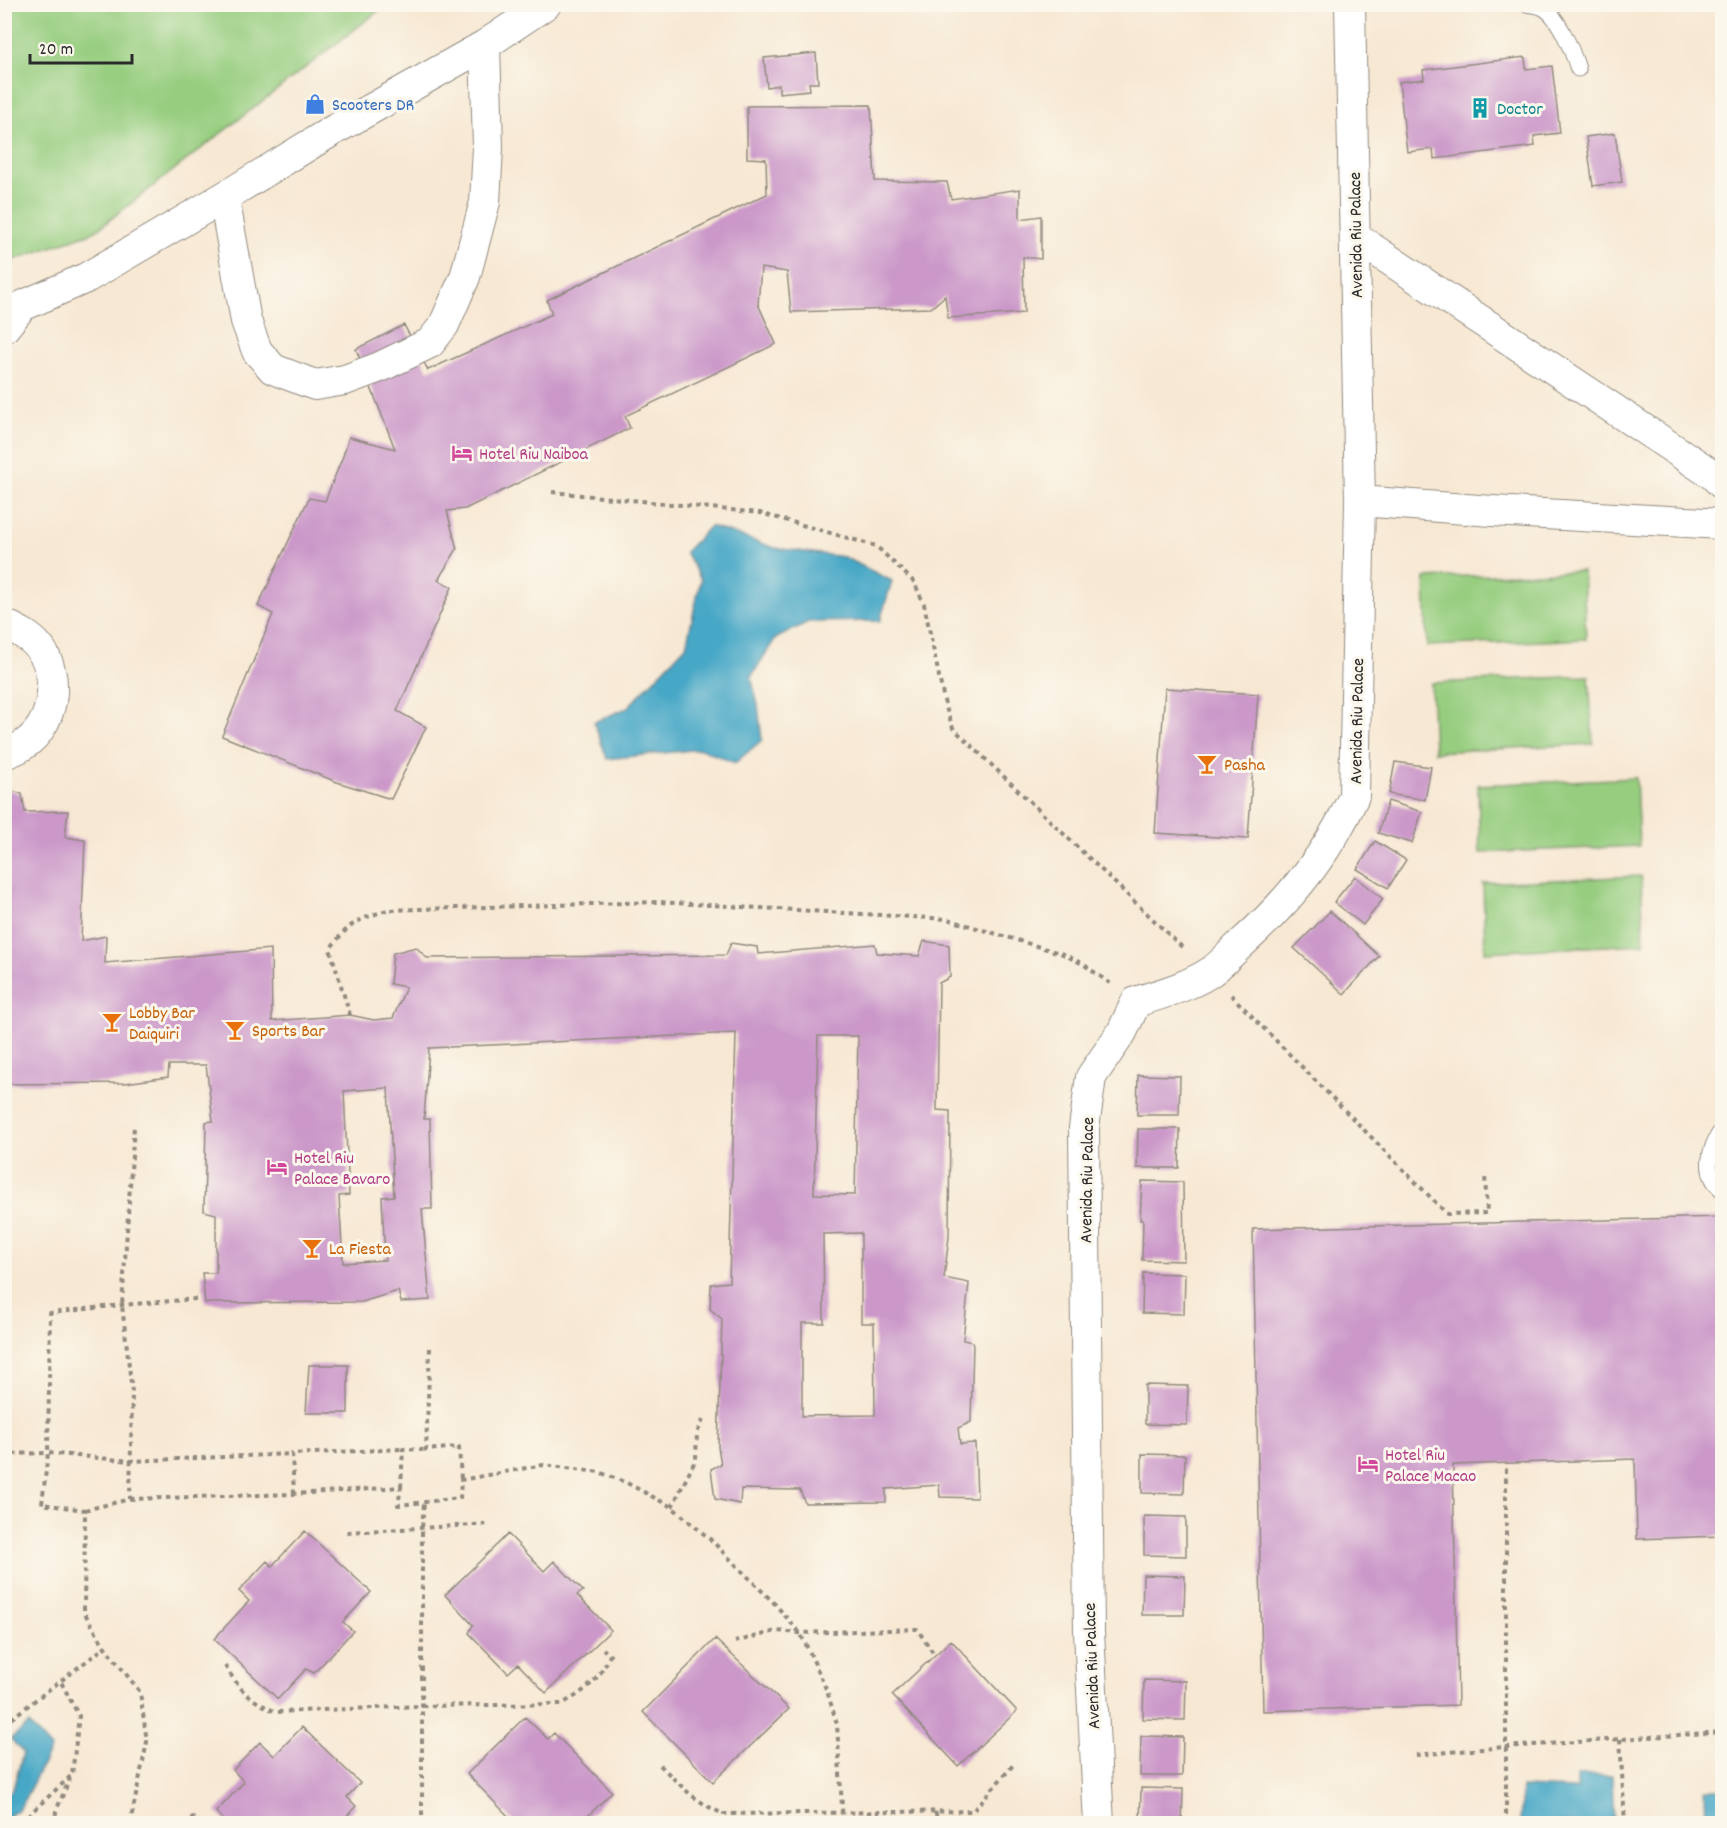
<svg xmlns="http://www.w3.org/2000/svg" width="1727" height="1828" font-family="Dekko,sans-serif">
<rect width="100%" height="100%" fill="#fbf7ec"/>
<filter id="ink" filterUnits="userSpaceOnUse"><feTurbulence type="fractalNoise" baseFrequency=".0167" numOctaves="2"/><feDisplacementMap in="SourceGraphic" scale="12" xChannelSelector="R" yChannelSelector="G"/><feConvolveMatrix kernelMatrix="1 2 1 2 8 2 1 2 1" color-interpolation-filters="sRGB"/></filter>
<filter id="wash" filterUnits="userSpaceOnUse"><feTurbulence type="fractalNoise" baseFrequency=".008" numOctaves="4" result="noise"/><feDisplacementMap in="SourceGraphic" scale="24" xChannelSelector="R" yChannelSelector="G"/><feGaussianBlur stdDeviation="1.35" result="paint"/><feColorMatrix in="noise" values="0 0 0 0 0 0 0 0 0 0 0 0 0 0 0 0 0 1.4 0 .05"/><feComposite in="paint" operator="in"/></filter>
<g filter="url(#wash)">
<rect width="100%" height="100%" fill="#f7e8d3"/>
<path fill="#96cd7f" stroke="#607c55" stroke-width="1.5" d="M4,5L5,4L386,5L94,232L5,263Z
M1583,571L1586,639L1427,646L1425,578Z
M1589,676L1593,744L1434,752L1431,683Z
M1636,778L1639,846L1480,853L1478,785Z
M1641,876L1644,944L1485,952L1483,883Z"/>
<path fill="#46a7c6" stroke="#386978" stroke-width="1.5" d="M710,526L775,548L844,557L892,581L880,621L808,622L775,639L751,677L758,705L762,740L735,763L701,749L607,759L594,722L627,708L686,646L701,579L685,552Z
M29,1724L51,1748L20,1808L5,1819V1795L13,1789L23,1753L11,1739Z
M1612,1775L1614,1823H1520L1522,1787L1577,1789V1776Z
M1705,1790H1722V1823H1706Z"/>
<g id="blocks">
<path fill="#cb98c9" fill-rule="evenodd" d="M816,53L818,83H809L810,90L779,93V85L767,87L764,58Z
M1525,57L1526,69L1552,66L1560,133L1534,136L1535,146L1434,159L1433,149L1407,152L1399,82L1424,79L1423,70Z
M871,105L875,181L947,182L951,199L1020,189V219L1041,216V259L1023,257L1024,313L948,318L945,296L931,308L791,312L787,272L761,268L758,304L776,344L625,416L630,428L465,509L447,511L457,549L438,580L452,587L397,711L426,727L391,799L337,782L222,736L273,614L258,606L309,498L325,501L343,456L349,437L395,449L356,349L404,325L428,370L552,314L547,300L767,194L766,159L747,158V106Z
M1615,133L1622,182L1593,186L1586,137Z
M1165,688L1258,694L1248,839L1155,833Z
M1395,762L1431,767L1425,800L1389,794Z
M4,788L22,794L25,812L68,811L65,837L85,840L81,941L106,936L105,963L271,949L272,1021L350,1015L374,1020L393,1018L406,987L390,984L393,953L416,947L427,958L726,955L731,943L757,947L758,954L875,944L877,953L919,956L924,941L949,945L950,977L939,983L937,1110L950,1111L949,1237L944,1278L969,1283L963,1340L973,1342L971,1422L958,1428L960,1444L975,1443L977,1498L940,1497L939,1485L886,1489V1502L805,1503L800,1490L741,1489L740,1504L715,1499L711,1469L721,1464L718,1447L722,1319L710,1309L711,1284L729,1282L736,1033L429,1048L424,1119H430L432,1209H422L430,1300L401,1302L398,1291L362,1302L205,1303L202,1273H216V1214L204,1211L206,1122L213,1121L206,1065H169L168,1077L125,1083L4,1084ZM818,1036H858L855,1195L814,1194ZM388,1088L394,1196L382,1197L385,1260L343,1263L339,1196L349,1195L344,1091ZM861,1233V1323H874L875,1415L802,1416V1323H824L823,1234Z
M1388,801L1422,812L1412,843L1378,833Z
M1375,841L1406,860L1388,888L1357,869Z
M1355,876L1383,899L1363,925L1334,902Z
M1330,911L1379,956L1344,994L1294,948Z
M1138,1075L1180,1076L1179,1115H1137Z
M1138,1129H1180L1179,1168H1137Z
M1142,1181L1183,1182L1184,1261L1142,1260L1143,1220H1140Z
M1722,1217V1536L1637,1539L1635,1459L1453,1465L1458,1705L1263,1711L1253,1229Z
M1143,1273L1185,1274L1184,1314L1142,1313Z
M309,1365H348V1413H306Z
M1145,1385L1188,1386L1187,1425L1145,1424Z
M1142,1454L1185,1455L1184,1494L1142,1493Z
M1144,1516L1186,1517V1556L1144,1555Z
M305,1531L371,1592L343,1622L353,1631L314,1673L306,1669L278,1699L214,1639L249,1601L239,1591L267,1561L272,1566Z
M508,1534L544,1571L554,1561L583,1591L577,1595L611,1630L546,1693L518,1664L508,1673L469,1633L473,1625L445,1595Z
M1143,1575L1185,1576L1184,1615H1142Z
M715,1639L789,1709L713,1782L643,1712Z
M951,1640L1017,1711L958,1766L892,1695Z
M1144,1680L1186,1681L1185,1720L1143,1719Z
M525,1717L548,1739L554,1733L612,1792L580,1824H516L467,1774Z
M302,1727L360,1783L347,1797L356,1806L340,1824H228L216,1812L244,1782L233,1770L260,1742L274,1756Z
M1141,1736L1183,1737L1182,1776H1140Z
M1141,1788L1183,1789L1182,1824H1140Z"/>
</g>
</g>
<g filter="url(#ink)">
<use href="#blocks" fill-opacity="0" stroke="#918a7f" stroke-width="1.5"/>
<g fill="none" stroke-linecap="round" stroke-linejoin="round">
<g stroke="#918a7f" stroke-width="17">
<path id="lane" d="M1526,4C1531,5 1537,5 1541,7C1558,13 1573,53 1578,69
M1722,1129C1709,1148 1702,1173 1722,1190"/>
</g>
<g stroke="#918a7f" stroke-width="32">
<path id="street" d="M224,197L246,321L257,351L273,369L315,385L345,380L380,367L430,343L444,325L465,277L485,202L488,147L485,45
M1355,237L1713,475L1722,484
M4,328L22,306L86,278L224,197L332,131L485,45L546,4
M1360,501L1492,511L1722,524
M4,624C17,630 30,636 39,647C62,677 54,726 22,746C16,750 10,752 4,754
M1099,1824L1089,1632L1084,1128L1091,1077L1122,1032L1136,1002C1160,994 1187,987 1209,973C1220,966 1230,954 1240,945C1287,903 1328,855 1354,796L1360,501L1350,4"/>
</g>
<path stroke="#918a7f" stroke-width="4" stroke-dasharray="4.5 4.5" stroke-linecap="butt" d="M552,492L760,513L876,546L914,582L924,604L945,705L953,728L1185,950
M1231,995L1447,1214L1487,1213L1485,1175
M350,1015L330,949C349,923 357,920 387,910L659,902L947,919L1063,954L1083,964L1111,984
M430,1348L426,1450L459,1447L461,1480
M4,1454L48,1453L130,1461L292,1454
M401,1487L403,1449L426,1450
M294,1494L292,1454L403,1449
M130,1499L294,1494L401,1487L398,1505L460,1498L461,1480L543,1465L599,1472L627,1483L672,1507L711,1540L775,1604L800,1633L810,1653L827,1691L837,1724L843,1824
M672,1507L696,1459L697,1433L703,1420
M85,1510L130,1499L132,1392L122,1305L134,1126
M347,1532L489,1524
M735,1642L776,1631L800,1633L917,1629L934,1654
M225,1666C242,1692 247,1698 276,1712L421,1706L561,1704C583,1694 602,1677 610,1655L603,1649
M4,1724L105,1647
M1620,1739L1625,1824
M1416,1755L1505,1747L1722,1732
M660,1765C681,1786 696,1803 724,1814
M935,1812L940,1824
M191,1816L198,1824
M23,1824L34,1810L72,1775L79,1716L61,1682
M55,1824L56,1811L70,1778
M130,1824L147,1742L140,1692L105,1647L84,1612L85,1510L42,1504L48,1453L50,1313L122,1305L196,1299
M422,1824V1528L424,1503
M726,1824L724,1814L973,1811L1014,1764
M1506,1824V1463"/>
<use href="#lane" stroke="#fff" stroke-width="15"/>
<use href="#street" stroke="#fff" stroke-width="30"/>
</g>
</g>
<defs>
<g id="shop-bare" transform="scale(1.62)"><path d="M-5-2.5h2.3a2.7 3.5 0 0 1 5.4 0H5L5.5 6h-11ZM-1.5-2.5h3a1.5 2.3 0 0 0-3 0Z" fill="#3f7fe0" stroke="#fbf7ec" stroke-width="2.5" paint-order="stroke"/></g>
<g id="building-bare" transform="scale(1.62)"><path d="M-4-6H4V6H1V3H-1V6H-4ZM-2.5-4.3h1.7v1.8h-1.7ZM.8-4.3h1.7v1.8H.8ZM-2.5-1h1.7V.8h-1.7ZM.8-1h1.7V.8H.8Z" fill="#0f9aa8" stroke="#fbf7ec" stroke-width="2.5" paint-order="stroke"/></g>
<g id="hotel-bare" transform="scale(1.62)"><path d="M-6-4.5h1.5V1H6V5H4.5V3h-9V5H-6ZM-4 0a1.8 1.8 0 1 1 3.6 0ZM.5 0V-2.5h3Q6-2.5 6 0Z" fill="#d1479c" stroke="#fbf7ec" stroke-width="2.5" paint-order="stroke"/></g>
<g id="bar-bare" transform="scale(1.62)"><path d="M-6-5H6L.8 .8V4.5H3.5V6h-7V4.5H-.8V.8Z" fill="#e8710a" stroke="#fbf7ec" stroke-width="2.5" paint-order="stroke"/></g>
</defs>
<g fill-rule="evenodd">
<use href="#shop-bare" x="315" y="104"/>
<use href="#building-bare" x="1480" y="108"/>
<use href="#hotel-bare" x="462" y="453"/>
<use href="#bar-bare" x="1207" y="764"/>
<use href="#bar-bare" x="112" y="1022"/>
<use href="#bar-bare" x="235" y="1030"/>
<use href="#hotel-bare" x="277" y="1167"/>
<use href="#bar-bare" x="312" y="1248"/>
<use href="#hotel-bare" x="1368" y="1464"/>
</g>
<g text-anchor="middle" stroke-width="6" stroke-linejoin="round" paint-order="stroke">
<g font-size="18" fill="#366cbe" stroke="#fbf7ec" text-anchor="start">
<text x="332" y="110">Scooters DR</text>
</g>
<g font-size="18" fill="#0d838f" stroke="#fbf7ec" text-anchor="start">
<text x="1497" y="114">Doctor</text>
</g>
<g font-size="18" fill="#2b2b2b" stroke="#fbf7ec">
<text transform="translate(1355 235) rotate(-91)" y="6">Avenida Riu Palace</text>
<text transform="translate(1356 721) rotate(-89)" y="6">Avenida Riu Palace</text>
<text transform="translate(1086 1180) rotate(-89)" y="6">Avenida Riu Palace</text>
<text transform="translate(1091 1666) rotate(-92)" y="6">Avenida Riu Palace</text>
</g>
<g font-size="18" fill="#b23c85" stroke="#fbf7ec" text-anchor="start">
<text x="479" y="459">Hotel Riu Naiboa</text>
<text x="294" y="1163">Hotel Riu<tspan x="294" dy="21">Palace Bavaro</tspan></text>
<text x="1385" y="1460">Hotel Riu<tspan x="1385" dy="21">Palace Macao</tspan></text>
</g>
<g font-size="18" fill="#c56008" stroke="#fbf7ec" text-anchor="start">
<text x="1224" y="770">Pasha</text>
<text x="129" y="1018">Lobby Bar<tspan x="129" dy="21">Daiquiri</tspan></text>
<text x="252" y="1036">Sports Bar</text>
<text x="329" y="1254">La Fiesta</text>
</g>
</g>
<rect width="1727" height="1828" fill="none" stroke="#fbf7ec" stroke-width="24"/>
<path d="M30 54v9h102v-9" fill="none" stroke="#2b2b2b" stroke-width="3"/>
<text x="39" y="54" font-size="18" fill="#2b2b2b" stroke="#fbf7ec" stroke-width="4.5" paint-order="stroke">20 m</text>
</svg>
